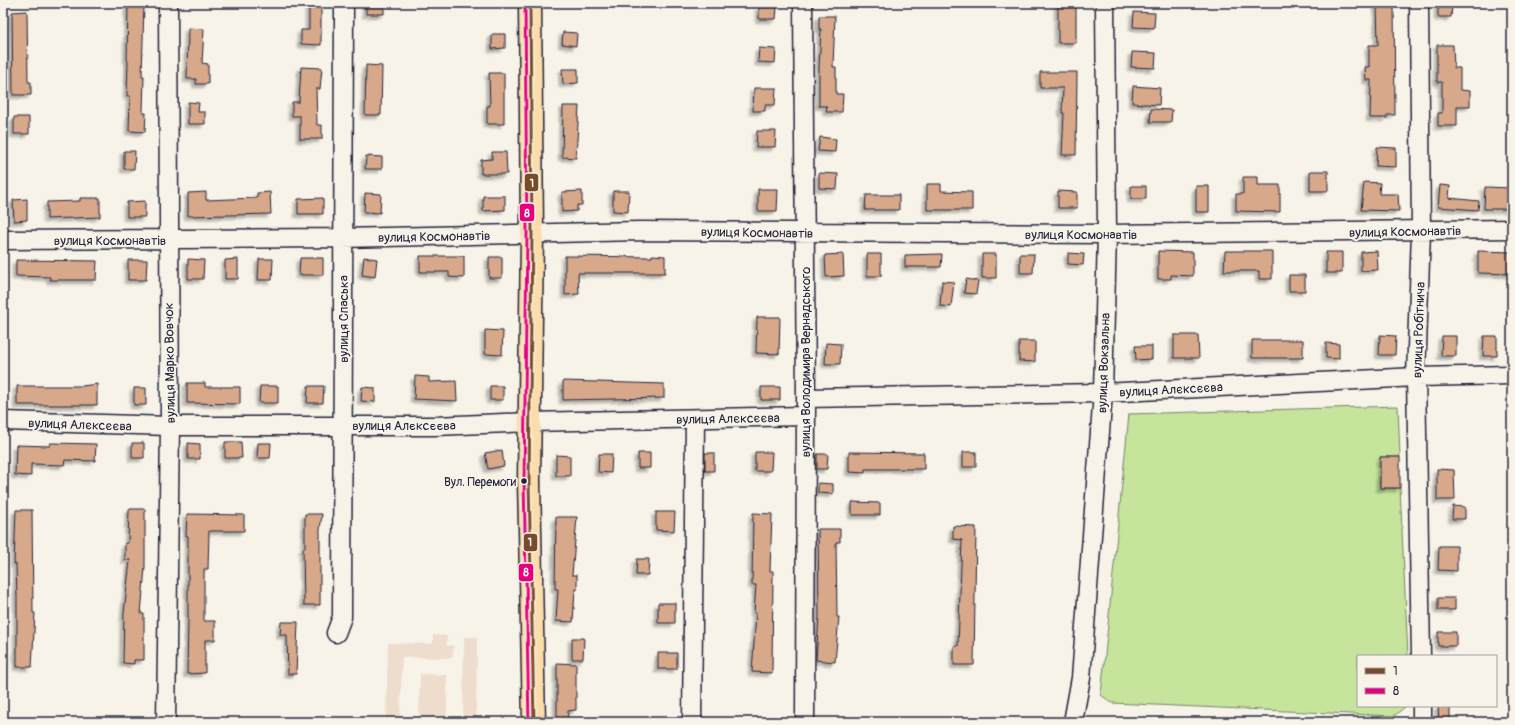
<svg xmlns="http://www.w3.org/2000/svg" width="1515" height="725" font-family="Pangolin,sans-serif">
<defs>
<filter id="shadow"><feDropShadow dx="-3.5" dy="3.5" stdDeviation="1" flood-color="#0004"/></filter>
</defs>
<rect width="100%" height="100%" fill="#f7f3e8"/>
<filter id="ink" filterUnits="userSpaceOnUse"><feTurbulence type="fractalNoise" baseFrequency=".025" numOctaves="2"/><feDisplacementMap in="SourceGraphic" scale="8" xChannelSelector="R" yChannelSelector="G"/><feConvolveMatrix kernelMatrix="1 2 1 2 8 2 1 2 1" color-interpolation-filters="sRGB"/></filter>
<g filter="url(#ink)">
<path fill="#eedccc" d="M433,635L447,636L446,645L454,646L452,658L402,657L400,722H386L388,643L433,644Z
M464,637H477L476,722H463Z
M420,674L447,675V722H419Z"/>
<path fill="#c6e49b" stroke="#74836b" d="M1398,406L1400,457H1380V488H1400L1408,656H1358V706H1406L1394,716L1112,703L1101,695L1129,414Z"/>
<path fill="#d8a88a" stroke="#22223b" filter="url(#shadow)" d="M128,3H144L142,76H144L143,113H146L145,132L129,131L130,96H127L128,61L127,60Z
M309,3H321V45L301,44V30H309Z
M366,3H384V14H366Z
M1058,3H1076V43H1058Z
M1377,3H1394L1395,115H1387V118H1370L1371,80H1366L1365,67H1369V45H1378Z
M1438,5L1452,6L1451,17H1438Z
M759,7H777L776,19H759Z
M27,11L28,82H31V95H13L12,12Z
M1134,12L1155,13L1154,28L1133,27Z
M819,16H835L833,67H836V94H843L842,112H826L827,106H819V67L821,29H819Z
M188,28L204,29L202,63L208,64V84H196V79H187Z
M563,32L577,33L576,46L562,44Z
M492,34H505V48L492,49Z
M1437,45H1453L1454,68H1460V90L1470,91V106H1457V126H1438V113H1442V82H1437Z
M759,48L776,49L775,63L758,62Z
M1132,52L1156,53L1155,68L1131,67Z
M366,65L382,66L381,115H365Z
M301,67L322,68L320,89H316L317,125H322V139H300V116H292V102H299Z
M562,69H578V83L563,84Z
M1040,72H1077L1076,155H1062L1064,113H1062L1063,88H1040Z
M489,73H504V124H487V106H490Z
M1133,86L1160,88L1159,105L1132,103Z
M754,88H776L775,105H765V111H753Z
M188,102L199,103L198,112H205V124H188Z
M563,106H579L576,158L562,157Z
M1151,109L1172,110L1171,122H1150Z
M14,117H29V134H14Z
M757,131H776L775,147H756Z
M820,137L836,139L835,152L818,151Z
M1377,147L1396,148V167L1376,166Z
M124,151H135L134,169H124Z
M492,152H506L507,174H481V160L492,159Z
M366,156L382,157V169H365Z
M1310,171H1328V191H1310Z
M819,173L838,174L837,189L819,188Z
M1243,177H1258V185H1280V212L1236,211V194H1243Z
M1364,182L1380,183L1379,194H1398L1399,211L1361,210Z
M927,184H941V191L972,192V210H927Z
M1440,185L1450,186L1449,198L1479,201L1478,210L1438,207Z
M1131,186H1146V199H1131Z
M1196,186H1209V212H1196Z
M1485,187L1512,188V209H1484Z
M758,189H778L777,211H758Z
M582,191V205H577V211L562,212V192Z
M613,191H629L628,212L613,211Z
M1058,191L1077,192V208H1058Z
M206,192V200L257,198V193L270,192L271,214L188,216V193Z
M365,193L381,194L380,213L364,212Z
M866,195H899V210H865Z
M483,196H505V210L483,211Z
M80,198H100V217L47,219V202L80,201Z
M323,198V214H298V199Z
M27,199V220L14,221L13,200Z
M145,201V217H127V202Z
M1158,251L1193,252V276L1171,275V279H1158Z
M1225,251H1272V279H1259V271H1224Z
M1377,251L1378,270L1361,271V252Z
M1478,251L1512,252V274L1478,273Z
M1326,252H1342V273H1326Z
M1068,253L1084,254L1083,265L1068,264Z
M843,254L844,276L826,277L825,255Z
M867,254H881V276H867Z
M942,254L941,267H905V255Z
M982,254H996V278H982Z
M1020,254H1034L1033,273H1020Z
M652,255L665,256V273H578L579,294L565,295V256L652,257Z
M420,256H464V278L449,277V272H420Z
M364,257L377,259L375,277L362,275Z
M489,257H502V278H489Z
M300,258H323V275H299Z
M188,259L204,260L203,279H188Z
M238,259V279H225V260Z
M259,259H273L272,280H258Z
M16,260L97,261L96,280H50V277L16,276Z
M128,260H147L146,280H128Z
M1289,275H1305V291H1289Z
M966,279L978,281L976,294L964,293Z
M942,281L954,282L951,307L940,306Z
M757,317H780L779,354L756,353Z
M485,330L503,331L502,355L485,354Z
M1174,335H1198L1199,358H1174Z
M1380,335L1396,336L1395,355H1379Z
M1442,336H1456V356H1441Z
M1484,336H1497V356H1483Z
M1252,340H1303V358H1252Z
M1019,341H1035V362L1019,361Z
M826,343L841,344L840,364H825Z
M1326,343L1339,344V359L1326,358Z
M1135,346H1152V359L1136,360Z
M415,376L429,377V382L456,381L457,401L414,399Z
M563,381L664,384V398L563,400Z
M187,383H205V387H240V404L187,403Z
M97,384V405H17V386H82Z
M260,386H278V403H259Z
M308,386H324L323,403H307Z
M490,386H503V400H490Z
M362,387L375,388V402L361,401Z
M761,387H780V400H761Z
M134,388H146V405H134Z
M225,442H241L242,458H225Z
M50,443L96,444L95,461L65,460L64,465L31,464V476L15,475L16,445L50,446Z
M132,443H144V458H132Z
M188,443L200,444V459H188Z
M258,443H271L270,458H257Z
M502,450L504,466L488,469L485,453Z
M755,452H772L771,471H755Z
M849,452L924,453V469H865V473L849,472Z
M963,452H976V467H963Z
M638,453H650V468H638Z
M705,453H714V471H705Z
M599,454H612L611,473L598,472Z
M817,454H828L827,469H817Z
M556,455L570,456V476H556Z
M1380,457H1400V488H1380Z
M1437,469L1454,470L1455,500H1437Z
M818,483L833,484V494L818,493Z
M852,502L880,503V515H852Z
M1453,506L1465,507V519H1452Z
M129,509H145V567L141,614H144V660H134V664L123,663L124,613L130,560H125V543H128Z
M16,510H32L33,613H35L32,667H17V597L16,564H14Z
M656,512H675L674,531L656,530Z
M753,513L772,514L770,571H773L772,673L752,672L756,613H754L756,585H752Z
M187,514L244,515V531H209L208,569H204V621H215V640H205V673L187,674L188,620V536H186Z
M305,514H322L320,530V605H304L303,548H305Z
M556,517H577L572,575H577V590H575L573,622L556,621L558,589H555Z
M953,526L976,527L974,665H954V646H958L962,540L953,539Z
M818,529H840V542H836L837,617H839L835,662L816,660L819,616Z
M1439,546H1457V571L1438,570Z
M637,559H649L648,575H636Z
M1438,598H1455V610H1438Z
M658,603H675V623H658Z
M281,622H298L296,674H288L287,635H280Z
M1438,632H1456V646H1438Z
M572,638H584L583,659H572Z
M658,653H677V669H658Z
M557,663L576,664V710L568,711L567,722H557Z
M1438,706H1450V720L1439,721Z"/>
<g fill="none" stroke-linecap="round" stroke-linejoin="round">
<g stroke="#22223b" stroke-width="21">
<path id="minor" d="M803,3L806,398L805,722
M1419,3L1421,231L1416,377L1421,656
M3,240L342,238L639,231L1107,234L1512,229
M806,398L1103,393L1416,377L1512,375
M3,421L170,426H435L530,422L805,416
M336,633L342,617L344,3
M1422,706V722
M166,722L170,426L168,3
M692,722L695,419
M1073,722L1081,678L1103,393L1107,234L1105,3"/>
</g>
<g stroke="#22223b" stroke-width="25">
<path id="major" d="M530,3L532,234L529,481L534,722"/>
</g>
<use href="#minor" stroke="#f7f3e8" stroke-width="18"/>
<use href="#major" stroke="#fbddab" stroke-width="22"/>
<g stroke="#f7f3e8" stroke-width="6">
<path id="bus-1" d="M530,3L532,234L529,481L534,722"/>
</g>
<g stroke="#f7f3e8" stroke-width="6">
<path id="bus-2" d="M525,3L527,234L524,481L529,722"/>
</g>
<use href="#bus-1" stroke="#7a4b2a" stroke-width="3"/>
<use href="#bus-2" stroke="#e5007d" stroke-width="3"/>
</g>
</g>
<circle fill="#22223b" stroke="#f7f3e8" stroke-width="1.5" cx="524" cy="481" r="3.5"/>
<g text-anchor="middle" stroke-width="4" stroke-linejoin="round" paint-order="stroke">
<g font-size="12" fill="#22223b" stroke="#f7f3e8" text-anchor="end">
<text x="516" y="486">Вул. Перемоги</text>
</g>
<g font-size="13" fill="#22223b" stroke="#f7f3e8">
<text transform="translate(1405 231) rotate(-1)" y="5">вулиця Космонавтів</text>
<text transform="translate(757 232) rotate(1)" y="5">вулиця Космонавтів</text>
<text x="1081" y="239">вулиця Космонавтів</text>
<text transform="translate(434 236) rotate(-1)" y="5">вулиця Космонавтів</text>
<text x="110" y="245">вулиця Космонавтів</text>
<text transform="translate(343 319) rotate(-90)" y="5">вулиця Спаська</text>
<text transform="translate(1418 330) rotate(-88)" y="5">вулиця Робітнича</text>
<text transform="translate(805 362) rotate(-90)" y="5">вулиця Володимира Вернадського</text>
<text transform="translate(169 363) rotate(-91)" y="5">вулиця Марко Вовчок</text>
<text transform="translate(1103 363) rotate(-88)" y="5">вулиця Вокзальна</text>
<text transform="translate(1171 389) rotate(-3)" y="5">вулиця Алєксєєва</text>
<text transform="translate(728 418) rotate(-1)" y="5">вулиця Алєксєєва</text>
<text transform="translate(80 424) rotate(2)" y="5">вулиця Алєксєєва</text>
<text x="404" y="430">вулиця Алєксєєва</text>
</g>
</g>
<g stroke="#f7f3e8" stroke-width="1.5">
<rect x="524" y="173" width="15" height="19" rx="4" fill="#7a4b2a"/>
<rect x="519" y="203" width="16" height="19" rx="4" fill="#e5007d"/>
<rect x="523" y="533" width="15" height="19" rx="4" fill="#7a4b2a"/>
<rect x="518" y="563" width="16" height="19" rx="4" fill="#e5007d"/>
</g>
<g font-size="11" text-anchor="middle" font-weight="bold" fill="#fff">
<text x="532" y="187">1</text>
<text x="527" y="217">8</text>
<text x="530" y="546">1</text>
<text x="526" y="576">8</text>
</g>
<rect width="1515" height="725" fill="none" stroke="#f7f3e8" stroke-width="16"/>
<rect x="8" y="8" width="1499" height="709" fill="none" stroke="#22223b" stroke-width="1.5" filter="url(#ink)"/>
<rect x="1357" y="655" width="140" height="52" fill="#f7f3e8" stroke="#a29fa3"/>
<rect x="1365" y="668" width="20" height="6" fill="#7a4b2a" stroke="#a29fa3"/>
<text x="1393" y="675" font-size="12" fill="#22223b">1</text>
<rect x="1365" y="688" width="20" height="6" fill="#e5007d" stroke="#a29fa3"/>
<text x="1393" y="695" font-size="12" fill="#22223b">8</text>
</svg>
